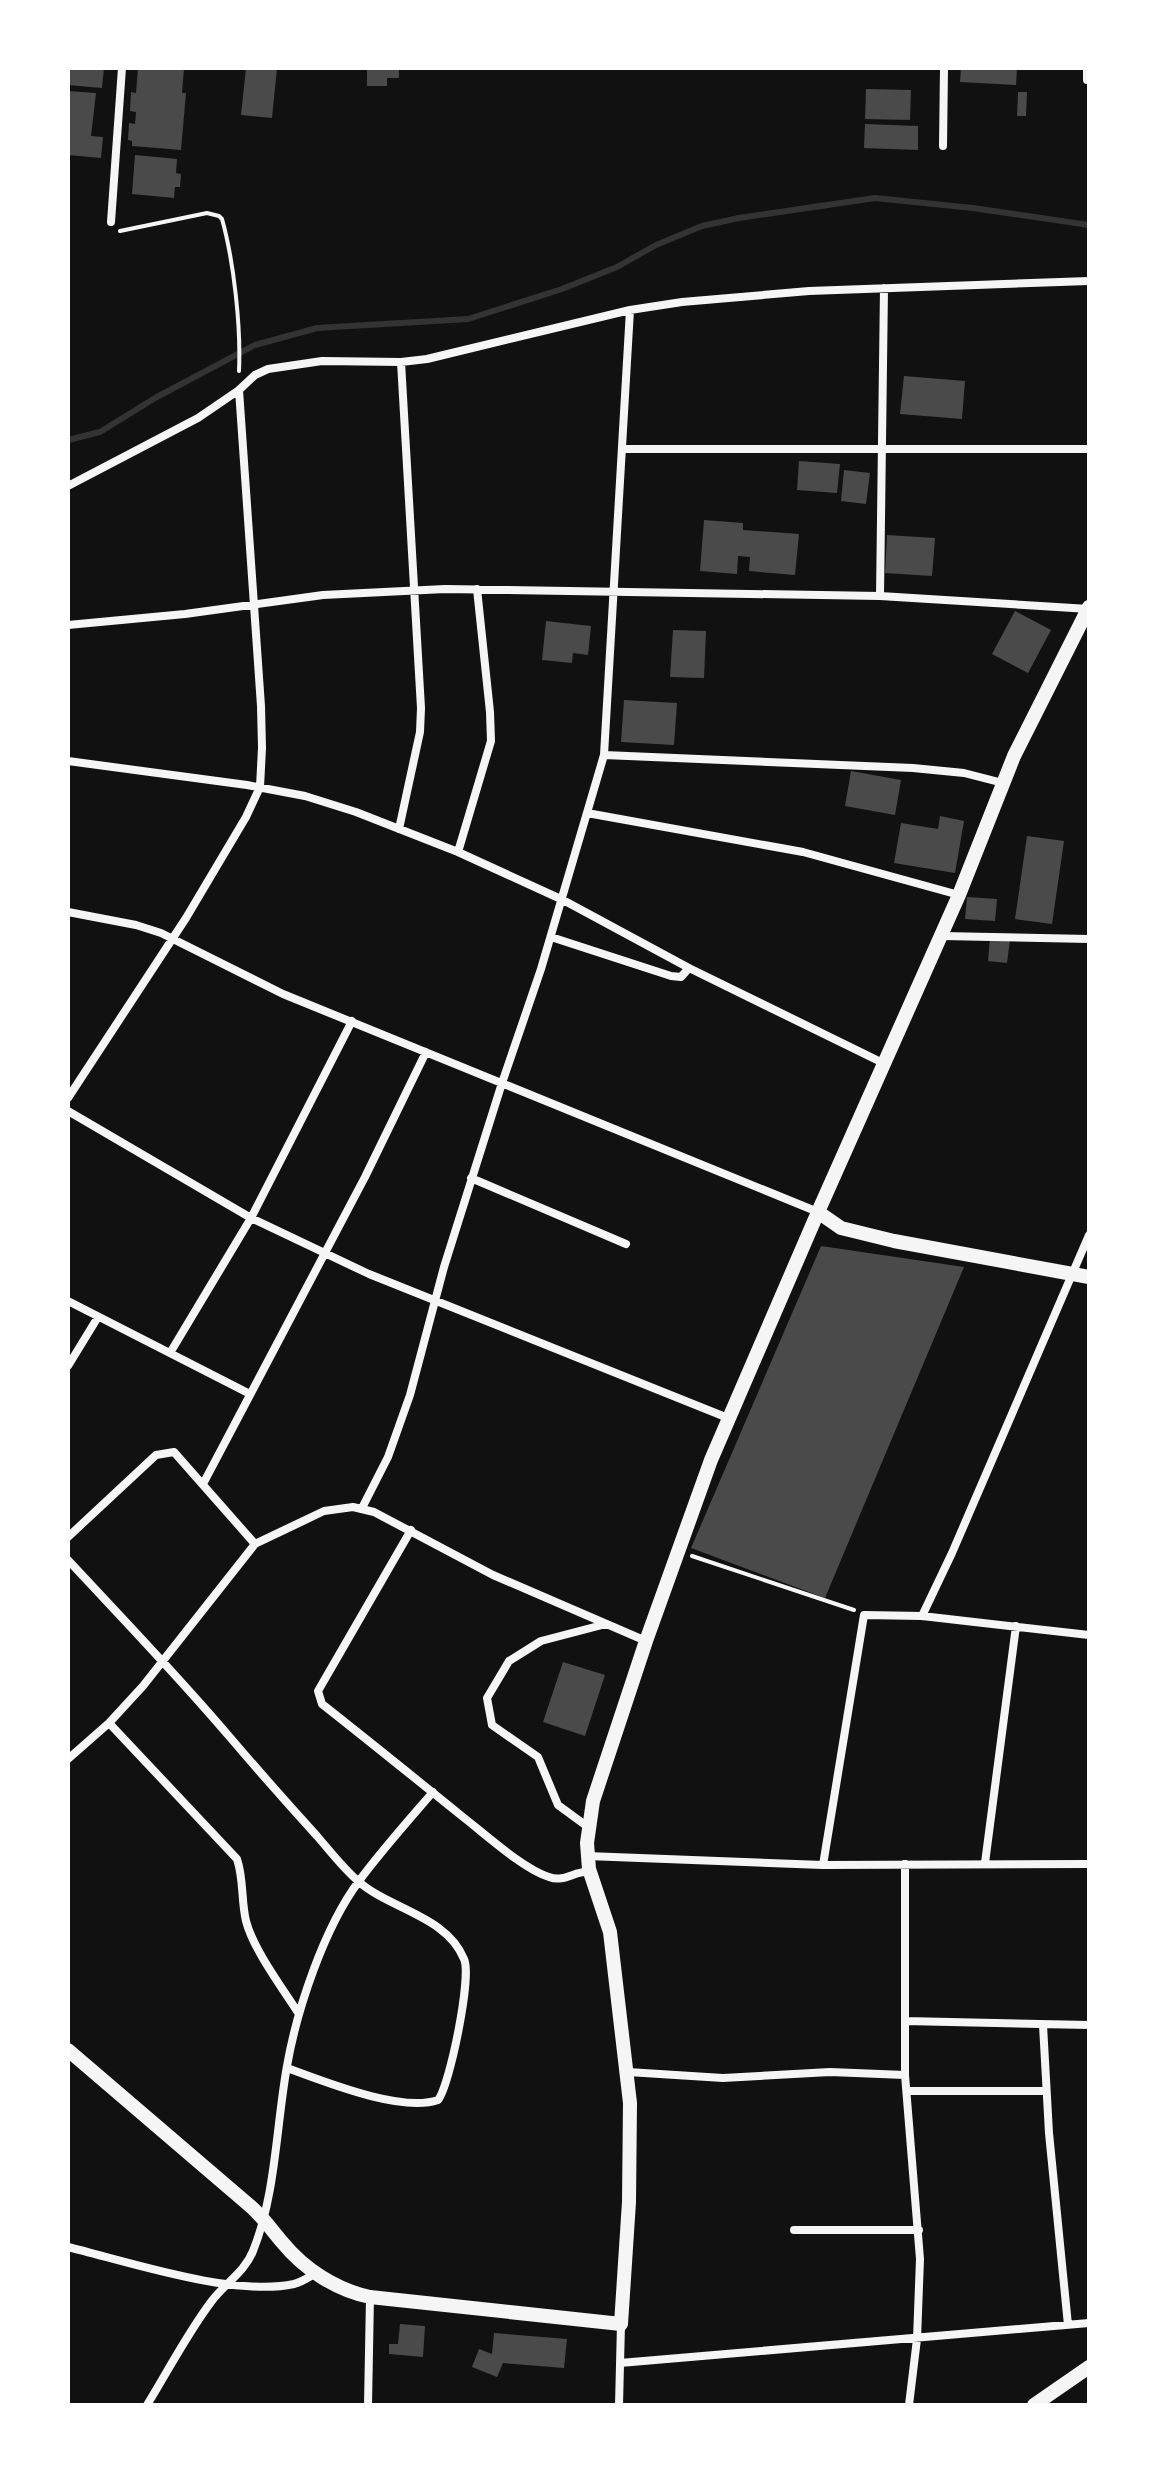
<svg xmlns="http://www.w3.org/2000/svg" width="1157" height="2473" font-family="'Fira Sans Condensed',sans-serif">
<rect width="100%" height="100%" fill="#111"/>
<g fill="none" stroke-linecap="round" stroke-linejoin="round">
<path stroke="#333" stroke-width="6" d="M68,440L100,432L155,398L255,345L317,328L468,319L562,289L617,267L656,245L702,226L739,218L875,198L973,208L1089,225"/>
</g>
<path fill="#4a4a4a" d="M68,68H104L102,88L68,85Z
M138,68H184L182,93H186L181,150L132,146V141L128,140L129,123L135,124L136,112L130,111L131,92L136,93Z
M246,68H277L272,118L241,115Z
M367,68H399V78H387V86H367Z
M961,68H1017L1016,85L960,82Z
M866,89L911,90L910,120L865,119Z
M68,91L96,93L91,136L103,137L101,158L68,155Z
M1018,92H1027L1026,116H1017Z
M865,124L918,126V150L864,148Z
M135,155L177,159L176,173L181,174L180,187H175L174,198L132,194Z
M904,376L965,381L962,419L900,414Z
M799,461L840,464L837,493L797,490Z
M844,470L870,473L866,504L841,501Z
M704,520L743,523V530L799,534L795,575L749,571L750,557L738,556L737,574L700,571Z
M887,535L935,538L932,576L885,573Z
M1015,611L1051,630L1028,673L992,654Z
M546,621L591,626L588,655L573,653L572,663L542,660Z
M673,630L706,631L704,678L670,677Z
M624,700L677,703L674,745L621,742Z
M851,771L901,780L895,815L845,806Z
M940,816L964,821L955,873L894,863L901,823L938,829Z
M1027,836L1064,841L1052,924L1015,919Z
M967,897L997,899L995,921L965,919Z
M990,938L1010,940L1007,963L988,961Z
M821,1246L964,1267L825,1598L691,1548Z
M563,1662L605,1675L585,1736L543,1722Z
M400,2324L425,2326L423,2357L389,2354V2344H398Z
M494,2333L567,2339L564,2368L503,2363L497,2377L472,2367L479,2349L492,2354Z"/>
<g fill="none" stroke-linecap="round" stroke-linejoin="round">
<path stroke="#f5f5f5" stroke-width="4" d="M120,231L207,213L219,216L222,219C234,262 241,327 239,371
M692,1556L854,1610"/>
<path stroke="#f5f5f5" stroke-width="8" d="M1087,80V68
M943,146L944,68
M111,222L122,68
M622,449H1089
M68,486L198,418L239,390L255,375L268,369L322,361L401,362L427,359L630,310L682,302L809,291L1089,281
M880,596L884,288
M68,625L185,614L323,595L445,589L880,596L1089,609
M604,755L913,768L964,773L1003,783
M68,761L247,785L305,796L356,812L458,852L563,900L689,968L883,1063
M587,813L803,852L959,895
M399,829L420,732L421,708L401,362
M458,852L491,741L490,712L477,589
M68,912L136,925L161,933L283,994L818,1212
M941,936L1089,939
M551,937L671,976L681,977L689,968
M68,1098L186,918L246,817L260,787L262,748L261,706L239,390
M68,1111L251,1218L369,1274L728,1418
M471,1178L626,1244
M68,1301L250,1394
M170,1353L251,1218L352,1021
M68,1366L98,1317
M203,1484L365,1177L426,1052
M362,1508L388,1457L410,1395L444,1267L502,1083L541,969L604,755L630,310
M411,1530L318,1691L322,1704C369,1741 416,1779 463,1817C485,1834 523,1869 549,1877C565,1883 575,1870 590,1872
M68,1537L156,1455L174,1452L255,1544
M68,1560C122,1618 177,1675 228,1735C257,1769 287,1803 317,1836C330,1851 343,1868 358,1881C389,1909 447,1916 464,1959C472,1976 450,2085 438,2100C401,2113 323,2081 287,2068
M922,1616L952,1553L1089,1235
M109,1723L237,1859C244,1880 241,1900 246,1921C253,1949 283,1989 299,2014
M68,1759L109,1723L143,1686L255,1544L324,1511L353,1507L374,1512L493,1575L646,1641
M588,1827L558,1805L538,1757L492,1725L487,1698L509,1661L541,1641L606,1624
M587,1856L823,1865L1089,1864
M985,1863L1016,1626
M905,1864V2075L920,2259L917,2339L909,2405
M823,1865L864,1615L922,1616L1089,1635
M905,2021L1089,2025
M1043,2025L1049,2133L1068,2325
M628,2072L723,2078L830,2072L905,2075
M907,2091H1046
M794,2230H919
M68,2247C129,2262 234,2297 294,2284C302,2282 309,2277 316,2273
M620,2363L1089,2323
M147,2405C168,2371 187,2334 211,2302C224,2284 245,2272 253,2251C276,2194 276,2127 287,2066C297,2009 324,1928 359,1881C382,1850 408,1821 433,1792
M368,2405L370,2297
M619,2405L621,2324"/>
<path stroke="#f5f5f5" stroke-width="14" d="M818,1212L841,1228L894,1241L1089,1277
M68,2050L249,2205C262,2216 271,2229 282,2242C304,2269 336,2290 370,2297L621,2324L629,2202L630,2103L610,1932L589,1869L587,1843L593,1801L646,1641L711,1460L818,1212L959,895L1014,756L1089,607
M1034,2405L1089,2367"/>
</g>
<rect width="1157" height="2473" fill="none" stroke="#ffffff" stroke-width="140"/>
</svg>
